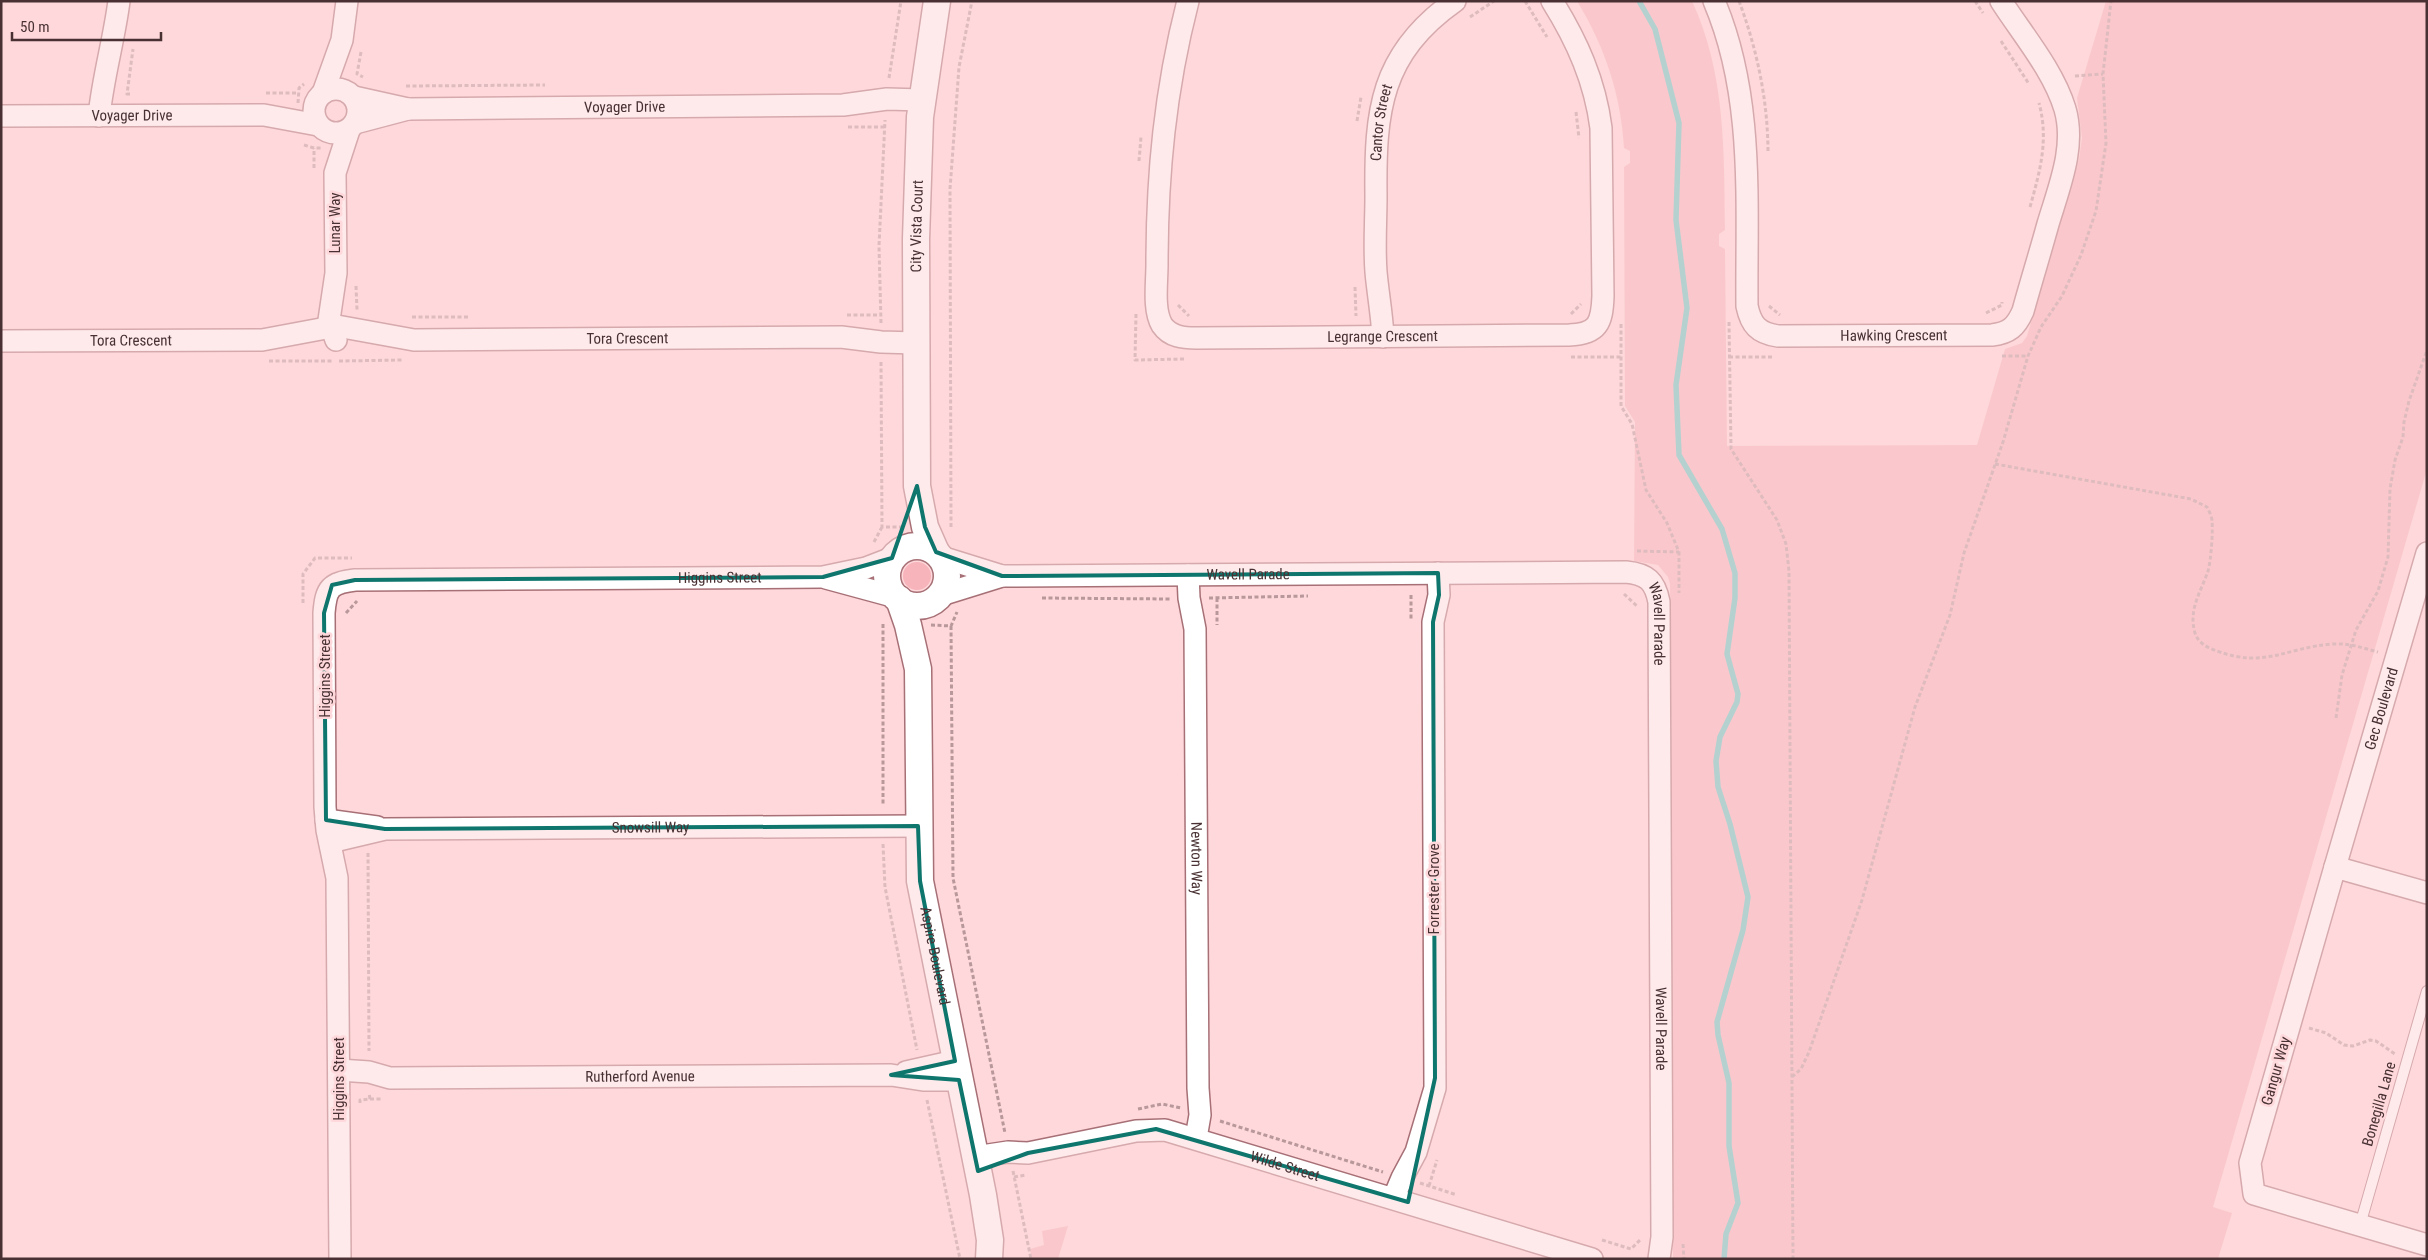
<svg xmlns="http://www.w3.org/2000/svg" width="2428" height="1260" font-family="'Roboto Condensed',sans-serif">
<rect width="100%" height="100%" fill="#fed8db"/>
<path fill="#f7b4ba" d="M1577,1H1692C1726,74 1724,153 1725,230L1719,234V246L1725,249L1727,446L1977,445L2005,349L2022,343L2027,336L2079,159L2082,138L2077,98L2106,1H2427V469L2213,1207L2232,1213L2218,1259H1673L1670,584L1668,577L1658,565L1634,561L1635,422L1625,406L1624,167L1630,163V151L1624,148C1621,95 1605,47 1577,1Z
M903 576a14 14 0 1 1 28 0a14 14 0 1 1-28 0Z
M1068,1226L1058,1259H1032L1030,1249L1044,1245L1042,1231Z"/>
<g fill="none" stroke-linecap="round" stroke-linejoin="round">
<path stroke="#5bc7c4" stroke-width="5.5" d="M1639,1L1655,29L1679,123L1676,220L1687,308L1676,385L1679,455L1722,529L1735,573V598L1727,654L1738,694L1737,702L1720,737L1716,761L1718,787L1730,824L1748,897L1743,930L1717,1022L1718,1035L1729,1083V1146L1738,1203L1726,1234L1724,1259"/>
<g stroke="#a77076" stroke-width="12">
<path id="service" d="M2360,1225L2427,991"/>
</g>
<g stroke="#a77076" stroke-width="24">
<g id="minor">
<path id="s1" d="M1188,1C1165,90 1157,174 1157,265C1157,283 1153,310 1162,325C1170,337 1184,338 1196,338L1569,335C1598,334 1602,323 1603,296L1601,128C1595,81 1577,41 1552,1"/>
<path id="s2" d="M1714,1C1755,97 1746,204 1747,306C1751,325 1758,333 1778,336L1992,335C2009,333 2016,327 2023,311C2031,282 2040,253 2048,224C2059,187 2076,147 2065,109C2053,70 2023,35 2001,1"/>
<circle cx="336" cy="111" r="22"/>
<path d="M323,93L342,40L347,1"/>
<path id="s3" d="M354,97L408,109L843,105L887,99L922,100"/>
<path id="s4" d="M1,116L264,115L318,125"/>
<path d="M99,116C103,77 114,40 119,1"/>
<path d="M355,123L408,109"/>
<path id="s5" d="M1383,337C1382,315 1378,294 1376,272C1374,247 1376,221 1376,196C1375,111 1380,54 1455,1"/>
<path d="M336,340L329,320L336,273L335,173L349,130"/>
<path id="s6" d="M1,341L262,340L337,326L414,340L841,337L881,342L916,343"/>
<path d="M941,557L1002,576"/>
<path id="s7" d="M1188,575L1189,598L1195,629L1198,1088L1200,1115L1196,1138"/>
<path d="M826,578L896,597"/>
<path id="s8" d="M941,595L1002,576L1626,572C1647,574 1655,581 1659,602L1662,1237L1659,1259"/>
<path d="M326,820L377,827"/>
<path id="s9" d="M330,842L385,829L918,826"/>
<path id="s10" d="M2335,867L2427,553"/>
<path d="M2427,893L2335,867L2250,1163L2254,1194L2427,1245"/>
<path id="s11" d="M339,1070L369,1072L390,1078L891,1075L923,1080H959"/>
<path d="M906,1072L955,1061"/>
<path id="s12" d="M975,1157L1008,1152L1028,1153L1136,1131L1165,1130L1592,1259"/>
<path d="M1394,1197L1402,1178L1416,1152L1435,1088L1433,622L1439,595L1438,573"/>
<path id="s13" d="M340,1259L337,878L327,830L325,807L324,613C326,588 330,583 355,580L823,577L866,568L892,558"/>
</g>
</g>
<g stroke="#a77076" stroke-width="29">
<g id="tertiary">
<circle cx="917" cy="576" r="30"/>
<path id="s14" d="M936,552L925,527L917,486L916,239L920,117L937,1"/>
<path id="s15" d="M899,599L908,625L918,669L920,881L983,1195L990,1240L989,1259"/>
</g>
</g>
<path stroke="#b9989b" stroke-width="3" stroke-dasharray="4 2.5" stroke-linecap="butt" d="M1525,1L1547,37
M1739,1C1757,49 1768,101 1768,153
M1975,1L1983,13
M1470,17L1494,1
M2001,41L2029,84
M361,52L357,74L363,77
M2075,76L2103,74
M889,78L901,1
M406,86L545,85
M266,93H298
M130,94H127L133,49
M298,103L299,88L304,84
M1576,112L1579,138
M1357,121L1361,97
M848,127H884
M304,145L314,148H322
M1139,161L1141,137
M314,168V148
M2030,207C2040,171 2049,140 2039,103
M356,286L357,310
M1355,287L1356,316
M1178,305L1189,316
M1769,306L1780,315
M1986,313L2002,305V302
M1136,314L1135,360L1184,359
M1571,314L1581,304
M847,315H881
M412,317H468
M1729,322L1731,449L1777,520L1786,544L1789,571L1793,1259
M881,323L879,246L885,120
M1621,324V406L1632,424L1646,490L1667,523L1679,552V593
M2002,356H2028
M1571,357H1621
M1729,357H1773
M269,361H333
M339,361L403,360
M881,362L882,527H902
M1995,464L2191,499L2207,507C2209,511 2212,517 2212,521C2213,532 2211,561 2208,571C2201,592 2188,609 2195,633C2198,643 2208,648 2217,651C2265,669 2287,647 2333,644C2349,643 2363,648 2378,652
M951,527L950,189L959,67L972,1
M874,542L882,527
M1637,551L1679,552
M1624,594L1637,606
M1411,595V619
M1042,598L1171,599
M1209,598L1308,596
M1217,598V625
M303,603V574L315,558H352
M346,613L357,601
M883,624V806
M931,625L951,626L957,612
M951,626L953,878L1005,1133
M2336,718L2342,675L2356,630L2378,591L2388,557L2390,489L2395,460L2403,437L2404,422L2409,401L2427,350
M883,844L885,887L917,1050
M368,853L369,1051
M2309,1028L2326,1033L2344,1045L2353,1046L2370,1040L2376,1041L2395,1054
M1792,1077L1801,1069L1809,1052L1862,900L1915,707L1950,615L1964,553L2003,442L2028,356L2041,327L2062,296L2081,255L2096,211L2106,143L2103,74L2111,1
M370,1099H383
M927,1100L960,1259
M360,1103V1100L370,1099L369,1093
M1138,1109L1162,1104L1181,1108
M1220,1121L1383,1172
M1013,1171L1031,1259
M1014,1177L1026,1175
M1420,1183L1457,1195
M1429,1186L1437,1160
M1602,1240L1631,1249L1640,1240
M1683,1244L1684,1259"/>
<use href="#service" stroke="#fff" stroke-width="10"/>
<use href="#minor" stroke="#fff" stroke-width="21"/>
<use href="#tertiary" stroke="#fff" stroke-width="26"/>
</g>
<path d="M0 0H2428V1260H0ZM917,486L925,527L936,552L1002,576L1438,573L1439,595L1433,622L1435,1078L1408,1202L1156,1129L1028,1153L978,1171L959,1080L891,1075L955,1061L920,881L918,826L385,829L326,820L324,613L332,585L355,580L823,577L892,558Z" fill="#fed8db" fill-opacity=".55" fill-rule="evenodd"/>
<path fill="none" stroke="#0f766e" stroke-width="4" stroke-linejoin="round" d="M917,486L925,527L936,552L1002,576L1438,573L1439,595L1433,622L1435,1078L1408,1202L1156,1129L1028,1153L978,1171L959,1080L891,1075L955,1061L920,881L918,826L385,829L326,820L324,613L332,585L355,580L823,577L892,558Z"/>
<g text-anchor="middle" stroke-width="5" stroke-linejoin="round" paint-order="stroke">
<g font-size="15" fill="#493133" stroke="#fed8db">
<text dy="5" stroke="none"><textPath href="#s3" startOffset="272">Voyager Drive</textPath></text>
<text dy="5" stroke="none"><textPath href="#s4" startOffset="131">Voyager Drive</textPath></text>
<text dy="5" stroke="none"><textPath href="#s5" startOffset="215">Cantor Street</textPath></text>
<text transform="translate(335 223) rotate(-90)" y="5">Lunar Way</text>
<text dy="5" stroke="none"><textPath href="#s14" startOffset="329">City Vista Court</textPath></text>
<text dy="5" stroke="none"><textPath href="#s2" startOffset="472">Hawking Crescent</textPath></text>
<text dy="5" stroke="none"><textPath href="#s1" startOffset="552">Legrange Crescent</textPath></text>
<text dy="5" stroke="none"><textPath href="#s6" startOffset="629">Tora Crescent</textPath></text>
<text dy="5" stroke="none"><textPath href="#s6" startOffset="130">Tora Crescent</textPath></text>
<text dy="5" stroke="none"><textPath href="#s8" startOffset="310">Wavell Parade</textPath></text>
<text dy="5" stroke="none"><textPath href="#s13" startOffset="1064">Higgins Street</textPath></text>
<text dy="5" stroke="none"><textPath href="#s8" startOffset="759">Wavell Parade</textPath></text>
<text transform="translate(325 676) rotate(-90)" y="5">Higgins Street</text>
<text dy="5" stroke="none"><textPath href="#s10" startOffset="165">Gec Boulevard</textPath></text>
<text dy="5" stroke="none"><textPath href="#s9" startOffset="322">Snowsill Way</textPath></text>
<text dy="5" stroke="none"><textPath href="#s7" startOffset="284">Newton Way</textPath></text>
<text transform="translate(1434 889) rotate(-90)" y="5">Forrester Grove</text>
<text dy="5" stroke="none"><textPath href="#s15" startOffset="361">Aspire Boulevard</textPath></text>
<text dy="5" stroke="none"><textPath href="#s8" startOffset="1164">Wavell Parade</textPath></text>
<text transform="translate(2276 1071) rotate(-74)" y="5">Gangur Way</text>
<text dy="5" stroke="none"><textPath href="#s11" startOffset="302">Rutherford Avenue</textPath></text>
<text transform="translate(339 1079) rotate(-90)" y="5">Higgins Street</text>
<text transform="translate(2379 1104) rotate(-74)" y="5">Bonegilla Lane</text>
<text dy="5" stroke="none"><textPath href="#s12" startOffset="318">Wilde Street</textPath></text>
</g>
</g>
<rect width="2428" height="1260" fill="none" stroke="#493133" stroke-width="5"/>
<path d="M12 32v8h149v-8" fill="none" stroke="#493133" stroke-width="2.5"/>
<text x="20" y="32" font-size="15" fill="#493133" stroke="#fed8db" stroke-width="4" paint-order="stroke">50 m</text>
</svg>
